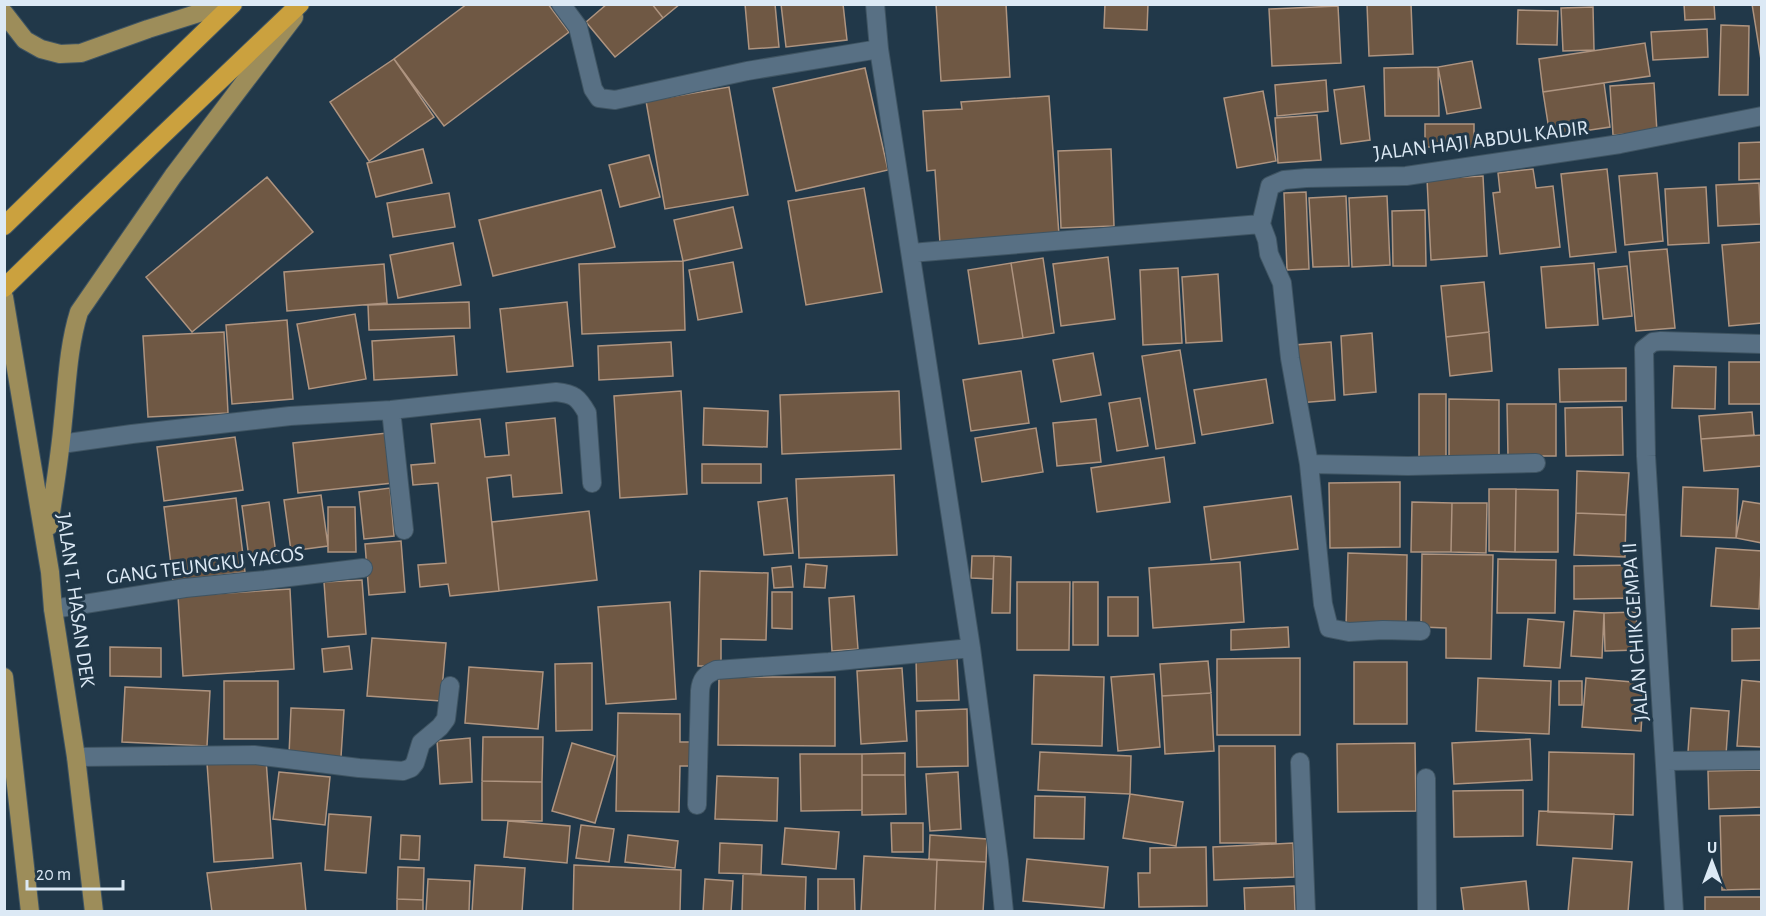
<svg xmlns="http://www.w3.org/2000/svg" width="1766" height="916" font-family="'Alegreya Sans',sans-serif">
<rect width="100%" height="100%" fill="#213849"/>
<path fill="#6f5844" stroke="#ae9480" stroke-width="1.5" d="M467,4H548L569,32L444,126L394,59Z
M607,4H652L663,18L615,57L586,22Z
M652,4H680L663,18Z
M745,4H775L779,47L749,49Z
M781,4H843L847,40L786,47Z
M936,4H1006L1010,77L941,81Z
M1105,4H1148L1147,30L1104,28Z
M1367,4H1411L1413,54L1369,56Z
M1684,4H1714L1715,19L1685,20Z
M1752,4H1762V66Z
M1338,6L1341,63L1272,66L1269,9Z
M1593,7L1594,50L1563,51L1561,8Z
M1518,10L1558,11L1557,45L1517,44Z
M1721,25L1749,26L1748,95H1719Z
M1707,29L1708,57L1653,60L1651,32Z
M1645,43L1650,76L1543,92L1539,59Z
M394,59L434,117L369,161L330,102Z
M1472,61L1481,108L1447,114L1438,67Z
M1438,67L1439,116H1385L1384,68Z
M865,68L888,170L796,191L773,88Z
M1326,80L1328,111L1277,116L1275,85Z
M1604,83L1610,127L1550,136L1543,92Z
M1654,83L1657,132L1613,135L1610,86Z
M1364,86L1370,140L1341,144L1334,90Z
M729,87L748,195L665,209L646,101Z
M1263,91L1276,161L1237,168L1224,98Z
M1049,96L1059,235L940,243L935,170L927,171L923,111L962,109L961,102Z
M1317,115L1321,160L1278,163L1275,118Z
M1425,124H1474V147H1425Z
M1762,142V179L1739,180V143Z
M423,149L432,183L376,197L367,163Z
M1111,149L1114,226L1061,228L1058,151Z
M649,155L660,197L620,207L609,165Z
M1533,169L1536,188L1553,186L1560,247L1500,254L1493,193L1500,192L1498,173Z
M1607,169L1616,252L1570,257L1561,174Z
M1657,173L1663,241L1625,245L1619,176Z
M1483,176L1487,256L1431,260L1427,179Z
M267,177L313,232L192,332L146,277Z
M1759,183L1761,224L1718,226L1716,185Z
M1706,187L1709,243L1668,245L1665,189Z
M864,188L882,292L806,305L788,201Z
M601,190L615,247L493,276L479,220Z
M1306,192L1309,269L1287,270L1284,193Z
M449,193L455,227L393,237L387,203Z
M1346,196L1349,266L1313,267L1309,198Z
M1387,196L1390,265L1352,267L1349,198Z
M733,207L742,248L683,261L674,220Z
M1425,210L1426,266H1393L1392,211Z
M1762,242V323L1729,326L1722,245Z
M453,243L461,285L398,298L390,255Z
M1667,249L1675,328L1636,331L1629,252Z
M1108,257L1115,319L1061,326L1053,264Z
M1043,258L1054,333L1023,338L1011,263Z
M683,261L685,330L582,334L579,264Z
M733,262L742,312L698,320L689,270Z
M1011,263L1023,338L979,344L968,270Z
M1594,263L1598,325L1546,328L1541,267Z
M384,264L387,303L287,311L284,272Z
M1627,266L1632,316L1603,319L1598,269Z
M1178,268L1182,343L1143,345L1140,270Z
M1218,274L1222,341L1186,343L1182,277Z
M1484,282L1489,332L1446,337L1441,286Z
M469,302L470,328L369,330L368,305Z
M567,302L573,366L507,372L500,309Z
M355,314L366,379L309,389L297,324Z
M287,320L293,399L232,404L226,325Z
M224,332L228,413L148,417L143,336Z
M1489,332L1492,371L1450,376L1446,337Z
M1372,333L1376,392L1344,395L1341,336Z
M454,336L457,375L374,380L372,341Z
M671,342L673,376L599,380L598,346Z
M1331,342L1335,400L1298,403L1294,345Z
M1180,350L1195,443L1156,449L1142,356Z
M1093,353L1101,395L1061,402L1053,360Z
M1729,362H1762V404H1729Z
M1674,366L1716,367L1715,409L1672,408Z
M1626,368V401L1560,402L1559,369Z
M1021,371L1029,423L971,431L963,380Z
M1266,379L1273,423L1202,435L1194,390Z
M681,391L687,494L620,498L614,396Z
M899,391L901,449L782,454L780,395Z
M1419,394H1446V463H1419Z
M1140,398L1148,446L1117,451L1109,403Z
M1449,399L1499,400V463H1449Z
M1507,404H1556V456H1508Z
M1622,407L1623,455L1566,456L1565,408Z
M704,408L768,411L767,447L703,445Z
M1752,412L1754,435L1701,439L1699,416Z
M555,418L562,493L513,497L511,475L487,478L499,591L450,596L448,584L420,587L418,565L446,563L438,483L413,485L411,465L435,463L431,424L480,419L485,457L509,455L506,423Z
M1096,419L1101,462L1057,466L1053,423Z
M1036,428L1043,472L982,482L975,438Z
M387,433L393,483L298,493L293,443Z
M1762,435V466L1704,471L1701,439Z
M235,437L243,490L164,501L157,447Z
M1164,457L1170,502L1097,512L1091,468Z
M702,464H761V483H702Z
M1577,471L1629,473L1626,515L1576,513Z
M894,475L897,555L799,558L796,479Z
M1400,482V547L1330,548L1329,483Z
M1683,487L1738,489L1736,538L1681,536Z
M390,488L394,536L364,539L359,492Z
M1489,489H1516L1515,552L1489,551Z
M1516,489L1558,490V552H1515Z
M321,495L328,546L291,551L284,500Z
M1291,496L1298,549L1211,560L1204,507Z
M236,498L245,572L173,581L164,507Z
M787,498L793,553L764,555L758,502Z
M1743,501L1762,504V543L1736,538Z
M269,502L276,554L249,558L242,506Z
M1412,502L1452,503L1451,552H1411Z
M1452,503H1487L1486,553L1451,552Z
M328,507H355L356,552H328Z
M589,511L597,580L499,591L492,522Z
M1576,513L1626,515L1625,557L1574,555Z
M401,541L405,592L369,595L365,544Z
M1716,548L1762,551L1759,609L1711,606Z
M1348,553L1407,555L1406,628L1346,626Z
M1422,554L1493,555L1491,659L1446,658V628L1421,627Z
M972,556H994L993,579L971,578Z
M994,556L1011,557L1010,613H992Z
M1498,559L1556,560L1555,613H1497Z
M1240,562L1244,622L1153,628L1149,568Z
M806,564L827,566L825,588L804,587Z
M1636,565L1637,598L1574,599V566Z
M791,566L793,587L774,588L772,568Z
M700,571L768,573L766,640L721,639V666H698Z
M362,580L366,634L328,637L324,582Z
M1017,582H1070L1069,650H1017Z
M1073,582H1098V645H1073Z
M290,589L294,669L183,676L178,596Z
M772,592H792V629L772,628Z
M854,596L858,649L832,651L829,598Z
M1108,597H1138V636H1108Z
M670,602L676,699L606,704L598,607Z
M1574,611L1604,613L1602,658L1571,656Z
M1636,612L1638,650L1605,651L1604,613Z
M1528,619L1564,622L1560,668L1524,666Z
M1288,627L1289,647L1231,650V630Z
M1762,628V660L1732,661V629Z
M372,638L446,643L441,701L367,696Z
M349,646L352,669L324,672L322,649Z
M110,647L161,648V677L110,676Z
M957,657L959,700L917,701L916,658Z
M1300,658V735H1217V659Z
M1208,661L1211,693L1162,696L1160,664Z
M1354,662H1407V724H1354Z
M592,663V730L556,731L555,664Z
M469,667L543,672L538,729L465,723Z
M902,668L907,741L861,744L857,671Z
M1154,674L1160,747L1118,751L1111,677Z
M1034,675L1104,677L1102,746L1032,744Z
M719,677H835V746L718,745Z
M1478,678L1551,681L1549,734L1476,731Z
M1586,678L1644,683L1641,731L1582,727Z
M1742,680L1762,682V747L1737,746Z
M224,681H278V739H224Z
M1559,681H1582V705H1559Z
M125,687L210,691L207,746L122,742Z
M1211,693L1214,751L1165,754L1162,696Z
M291,708L344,710L341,757L289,755Z
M1691,708L1729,711L1726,755L1688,752Z
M967,709L968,766L917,767L916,711Z
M618,713L680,714V742H698L697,766H680L679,812L616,811Z
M483,737H543L542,782L482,781Z
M470,738L472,782L440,784L437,741Z
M1530,739L1532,780L1454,784L1452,743Z
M572,743L615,756L595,823L552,811Z
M1415,743L1416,811L1338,812L1337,744Z
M1219,746H1275L1276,843H1220Z
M1040,752L1131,756L1130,794L1038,790Z
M1549,752L1634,754L1633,815L1548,812Z
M905,753V775H862V754Z
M800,754H862V810L801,811Z
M266,759L273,858L214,862L207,763Z
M1762,770V807L1709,809L1708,771Z
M279,772L330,777L325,825L273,819Z
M958,772L961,829L930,831L926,774Z
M862,775H905L906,814L862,815Z
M717,776L778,778L777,821L715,819Z
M482,781L542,782V821L482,820Z
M1523,790V836L1454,837L1453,791Z
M1130,794L1183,802L1176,846L1123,838Z
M1035,796L1085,797L1084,839L1034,838Z
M1539,811L1614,814L1612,849L1537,845Z
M329,814L371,817L366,873L325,870Z
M1762,815V889L1722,890L1720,816Z
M508,821L570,826L567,863L504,857Z
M891,823H923V852H892Z
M581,825L614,829L609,862L576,858Z
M785,828L839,832L836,869L782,864Z
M401,835L420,836L419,860L400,859Z
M628,835L678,841L675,868L625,862Z
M930,835L987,839L986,862L929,859Z
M720,843L762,845L761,874L719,873Z
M1293,843L1294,877L1214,880L1213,847Z
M1206,847L1207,906L1139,907L1138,873H1150V848Z
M864,856L937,860L935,912H861Z
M1573,858L1632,862L1628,912H1568Z
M1027,859L1108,867L1104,908L1023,901Z
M937,860L986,862L983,912H935Z
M301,863L306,912H212L207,873Z
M475,865L525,868L522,912H472Z
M574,865L681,870L680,912H573Z
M398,867L424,868L423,900L397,899Z
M743,874L806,877L805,912H742Z
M428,879L470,881L469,912H426Z
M705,879L733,881L731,912H703Z
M818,879H854L855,912H818Z
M1526,881L1529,912H1464L1461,888Z
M1294,886L1295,912H1245L1244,888Z
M1705,897H1762V912H1705Z
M397,899L423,900V912H397Z"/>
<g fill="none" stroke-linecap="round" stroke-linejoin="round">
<g stroke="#3f5462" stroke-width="20">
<path id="minor" d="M561,4L578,27L593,89L599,98L615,100L747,71L879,49
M875,4L879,49L971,648L999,862L1004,912
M1261,224L1267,240L1269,254L1282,283L1290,358L1309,464L1323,604L1329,628L1349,632L1383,630L1421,631
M911,253L1261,224L1270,186L1284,180L1306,178L1406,176L1620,144L1762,116
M391,410L404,530
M61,444L132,434L290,416L391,410L556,392C574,394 578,397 587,413L592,483
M1309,464L1408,466L1536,463
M53,609L185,588L265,580L363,568
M76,757L254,755L359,768L403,771L411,768L415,763L421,743L440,727L446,719L450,686
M1666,761L1762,760
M1300,762L1306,912
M1426,778L1427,912
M697,805L700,691C701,679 705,675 716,670L829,662L971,648
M1674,912L1646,456L1644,349L1653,342L1661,341L1762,344"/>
</g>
<g stroke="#3f5462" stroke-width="20">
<path id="major" d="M4,13L25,40L41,49L60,54L81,53L148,29L228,4
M4,297L50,572L53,609L76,757L94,912
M49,526C54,491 60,456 63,421C67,385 68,347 79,312L173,176L294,17
M4,677L30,912"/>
</g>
<g stroke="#3f5462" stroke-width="20">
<path id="highway" d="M4,226L233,4
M4,288L82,212L300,4"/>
</g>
<use href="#minor" stroke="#587084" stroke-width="18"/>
<use href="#major" stroke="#9d8d5a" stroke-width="18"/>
<use href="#highway" stroke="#cba13e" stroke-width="18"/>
</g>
<g text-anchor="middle" stroke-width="6" stroke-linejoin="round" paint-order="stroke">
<g font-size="21" fill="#dce9f5" stroke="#213849">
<text transform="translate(1481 140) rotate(-7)" y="7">JALAN HAJI ABDUL KADIR</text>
<text transform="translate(205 565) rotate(-7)" y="7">GANG TEUNGKU YACOS</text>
<text transform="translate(76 600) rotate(82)" y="7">JALAN T. HASAN DEK</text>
<text transform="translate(1635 632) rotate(-94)" y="7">JALAN CHIK GEMPA II</text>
</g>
</g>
<rect width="1766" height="916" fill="none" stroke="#dce9f5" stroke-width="12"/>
<g transform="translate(1712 862)" stroke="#213849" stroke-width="4.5" paint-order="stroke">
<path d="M0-4.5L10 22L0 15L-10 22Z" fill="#dce9f5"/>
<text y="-9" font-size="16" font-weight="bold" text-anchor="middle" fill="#dce9f5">U</text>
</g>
<path d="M27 880v9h96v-9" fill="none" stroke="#dce9f5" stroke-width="3"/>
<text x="36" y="880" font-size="18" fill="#dce9f5" stroke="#213849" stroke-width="4.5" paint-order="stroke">20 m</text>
</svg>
